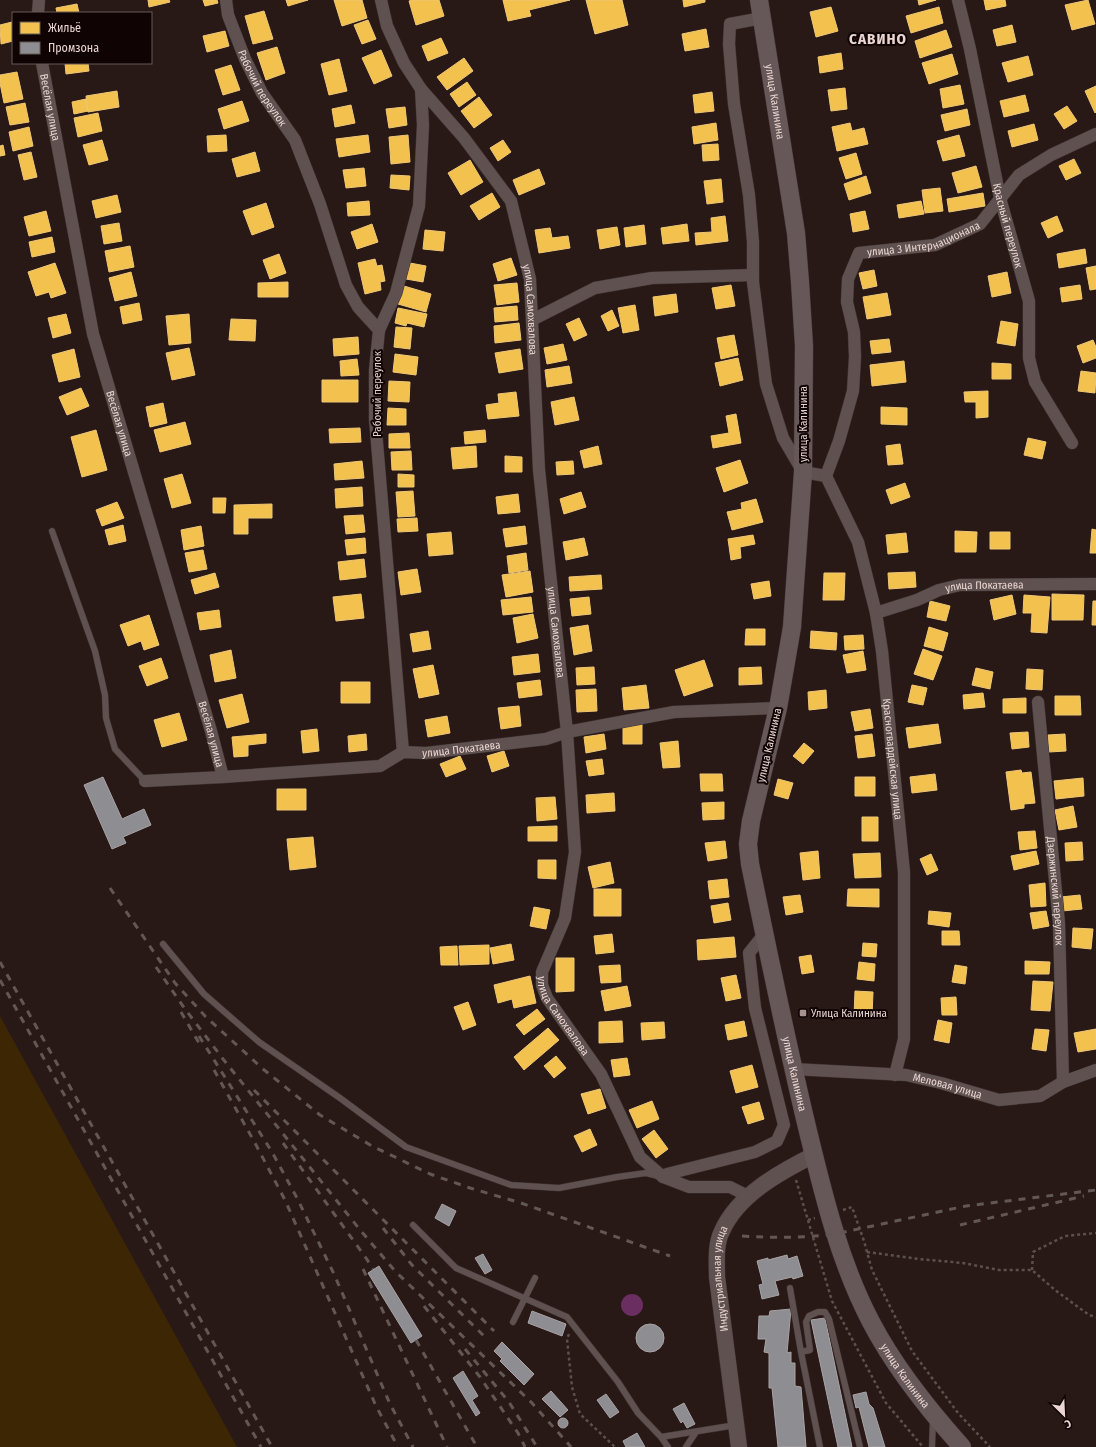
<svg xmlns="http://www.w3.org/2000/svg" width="1096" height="1447" font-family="'Fira Sans Condensed',sans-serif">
<rect width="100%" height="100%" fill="#281917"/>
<path fill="#3c2603" d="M0,1016L237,1447H0Z"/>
<path fill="#6b2e60" d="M621 1305a11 11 0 1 1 22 0a11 11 0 1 1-22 0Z"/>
<path fill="#f2c14e" stroke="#f0c776" d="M148,0H169L170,2L149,7Z
M203,0H217L218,3L205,6Z
M286,0H308L288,6Z
M334,0H362L367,18L342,26Z
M412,0H439L444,16L416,25L409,1Z
M503,0H570L529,10L531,16L508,21Z
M586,0H622L628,25L595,34Z
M683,0H705V2L684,7Z
M918,0H936L919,5Z
M984,0H1005L1006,6L986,10Z
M1088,0L1095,24L1072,30L1065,5Z
M77,4L79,13H57L56,8Z
M831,7L838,31L816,37L810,12Z
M939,7L943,23L911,33L906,16Z
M264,11L273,39L253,44L245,16Z
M368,20L376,39L362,44L354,25Z
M12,22L13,41L1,44L0,25Z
M1012,25L1016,42L997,46L993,30Z
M706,29L709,47L685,51L682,34Z
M946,30L952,47L920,58L915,41Z
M225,31L229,46L207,52L203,36Z
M441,38L448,53L428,61L422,46Z
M277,47L285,73L266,80L257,53Z
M381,50L392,76L374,84L362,58Z
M841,53L843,69L820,73L818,57Z
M952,54L958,74L929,84L922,63Z
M1028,56L1033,75L1008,82L1002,63Z
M464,58L473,71L447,90L437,77Z
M339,59L347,91L329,95L321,64Z
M65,63H88L89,71L66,74Z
M231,65L240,90L223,95L215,70Z
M17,72L23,99L4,103L0,83V75Z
M467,82L476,95L459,107L450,94Z
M960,85L964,104L943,108L940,89Z
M1096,86V112L1095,113L1085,91Z
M845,88L847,109L831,111L828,90Z
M117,91L119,107L88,112L86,96Z
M712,92L714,111L695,113L693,95Z
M1025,95L1029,111L1004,117L1000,101Z
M479,97L492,115L474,128L461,111Z
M86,99L88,111L74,114L72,102Z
M242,101L249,121L224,129L218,109Z
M25,103L29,122L10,125L6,107Z
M351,105L355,123L335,127L332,109Z
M1067,106L1077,121L1064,129L1054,114Z
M405,107L407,125L389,128L386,109Z
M967,109L970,125L945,131L941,115Z
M98,113L102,131L78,137L74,118Z
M716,123L718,140L694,144L692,127Z
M850,123L852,131L864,128L868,144L837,151L832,127Z
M1034,124L1038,140L1012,147L1008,131Z
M29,127L33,146L13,151L9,132Z
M226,135L227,151L208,152L207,136Z
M368,135L370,152L339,157L336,139Z
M408,135L410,162L391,164L389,137Z
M959,135L965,156L943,161L937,141Z
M102,140L108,160L89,165L83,145Z
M503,140L511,152L498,161L490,148Z
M718,144L719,160L703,161L702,145Z
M3,145L5,155L0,156V146Z
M31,152L37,177L24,180L18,155Z
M255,152L260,171L237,177L232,159Z
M856,153L862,174L846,179L839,158Z
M1074,159L1081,173L1066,180L1059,166Z
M470,160L483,182L461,195L448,173Z
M976,166L982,187L958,193L952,173Z
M364,168L366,186L346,188L343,170Z
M539,169L545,184L519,195L513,180Z
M391,175L410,176L409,190L390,188Z
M866,176L871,193L849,200L844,184Z
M721,179L723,202L707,204L704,181Z
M940,188L943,211L925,213L922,190Z
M492,193L500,207L479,220L470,206Z
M983,193L985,206L949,212L947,199Z
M117,195L121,212L96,218L92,201Z
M369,201L370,215L348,216L347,203Z
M921,201L924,214L899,218L897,205Z
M266,203L274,227L252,235L243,211Z
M46,211L51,231L29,236L24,217Z
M865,211L869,229L853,232L850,214Z
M725,216L728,241L696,245L695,233L712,232L711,218Z
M1057,216L1063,231L1048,238L1041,223Z
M119,223L122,241L104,244L101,226Z
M372,224L378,242L357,249L351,232Z
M687,224L689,241L663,244L661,228Z
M644,225L646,244L626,247L624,228Z
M617,227L620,245L600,249L597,230Z
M550,228L552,238L568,236L570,248L539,253L535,230Z
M425,230L445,232L443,251L423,249Z
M52,237L55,252L32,257L29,242Z
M130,246L134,267L109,272L105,251Z
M1085,249L1087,263L1059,268L1057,254Z
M279,254L286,273L270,279L263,260Z
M511,258L517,275L498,281L493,264Z
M375,259L377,266L382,265L385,281L380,282L381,290L365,294L358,263Z
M55,263L66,293L51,298L49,292L36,296L28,272Z
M410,263L426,266L423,282L406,279Z
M1096,266V289L1090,290L1086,268Z
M874,270L877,286L863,289L859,273Z
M131,272L137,296L115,301L109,278Z
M1007,272L1011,293L992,297L988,276Z
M288,282V297H258V283Z
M517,283L519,302L497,305L494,285Z
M731,285L735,306L716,309L712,288Z
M1080,285L1082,299L1062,302L1060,288Z
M404,286L431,294L426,312L398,304Z
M887,293L891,315L867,319L863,297Z
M676,294L678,312L655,316L653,297Z
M139,303L142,320L123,324L120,307Z
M635,305L639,330L623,333L618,308Z
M517,306L518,320L495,322L494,308Z
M398,308L427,314L424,327L407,323L406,326L395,323Z
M612,310L619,326L608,331L601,316Z
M66,314L71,333L53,338L48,318Z
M189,314L191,343L169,345L166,316Z
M579,318L587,335L574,341L566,324Z
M231,319L256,320L255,341L229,340Z
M1001,321L1018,324L1015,346L997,343Z
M519,323L521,340L495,343L494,326Z
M396,327L412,328L410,349L394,347Z
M734,335L738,355L721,359L717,338Z
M358,337L359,354L334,356L333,339Z
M889,339L891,352L872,354L870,341Z
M1093,340L1096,347V358L1083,363L1077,346Z
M563,344L567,360L547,364L544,348Z
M189,348L195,375L172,380L166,353Z
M74,349L80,377L59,382L52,355Z
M520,349L523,369L499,373L495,353Z
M395,354L418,357L416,375L393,372Z
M738,358L743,380L720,386L715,363Z
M357,359L359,375L341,376L340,361Z
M904,361L906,382L872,386L870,365Z
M992,363L1011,364V379H992Z
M569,366L572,383L547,387L545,370Z
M1081,371L1096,373L1095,393L1078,391Z
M322,380H358V402H322Z
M389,381L410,382L409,402L388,401Z
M81,388L89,406L67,415L59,397Z
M988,391V417L976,418V402H965L964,392Z
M516,392L519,416L488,419L486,405L499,403L498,394Z
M574,397L579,420L555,425L551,402Z
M163,403L167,423L150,427L146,407Z
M881,407L907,408V425L881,424Z
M388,408L406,409V425H387Z
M736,414L741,443L713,448L711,436L729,433L726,416Z
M185,422L191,444L160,452L154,430Z
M360,428L361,442L330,443L329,429Z
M96,430L107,470L82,477L71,437Z
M485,430L486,442L465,444L464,432Z
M409,433L410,448H389V434Z
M1028,438L1046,442L1042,459L1024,455Z
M900,444L903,464L888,465L886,446Z
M476,446L477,467L453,469L451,448Z
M598,446L602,464L584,468L580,451Z
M411,451L412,470H392L391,452Z
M505,456L522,457V472H505Z
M740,460L748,483L724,492L716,468Z
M362,461L364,478L335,480L334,464Z
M573,461L574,474L557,475L556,462Z
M182,474L191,503L172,508L164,479Z
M398,474L414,475V487H398Z
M905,483L910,497L891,504L886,490Z
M362,487L363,506L336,508L335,489Z
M413,491L415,516L398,517L396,492Z
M581,492L586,507L564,514L560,499Z
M518,494L520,512L498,514L496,497Z
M213,498H226L225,513H213Z
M756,499L763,522L732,530L727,512L742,509L741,503Z
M117,502L124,518L102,526L96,510Z
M272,504V518H248V534H234V505Z
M363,515L365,532L346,534L344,516Z
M417,518L418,531L398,532L397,519Z
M123,525L126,541L109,545L105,530Z
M201,526L204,546L184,550L181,530Z
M525,526L527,544L506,547L503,529Z
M1092,529L1096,530V553H1090Z
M955,531L977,532L976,552H955Z
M451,532L453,554L429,556L427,534Z
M990,532H1010V549H990Z
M906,533L908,552L888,554L886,535Z
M753,535L755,544L740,547L741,558L731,560L728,539Z
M365,538L366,553L347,555L345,540Z
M584,538L588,555L566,560L563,542Z
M203,550L207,569L189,572L185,553Z
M526,553L528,570L509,573L507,556Z
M364,559L366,577L340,580L338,562Z
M417,569L421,592L401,595L398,572Z
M530,571L533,592L506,597L502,575Z
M915,572L916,587L889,589L888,573Z
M215,573L219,587L195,594L191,580Z
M824,573H845L844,600H823Z
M601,575L602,589L570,591L569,577Z
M769,581L771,596L754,599L751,584Z
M361,594L364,618L336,621L333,597Z
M1052,594L1084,595L1083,620H1052Z
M1012,595L1016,614L994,620L990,600Z
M1024,595L1050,597L1047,633L1031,632L1032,613H1023Z
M531,597L533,612L503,615L501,600Z
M589,597L591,614L572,616L570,599Z
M930,601L950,606L946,621L927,617Z
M1093,601H1096V625H1092Z
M219,610L221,627L200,630L197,613Z
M533,614L538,638L517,643L513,618Z
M149,615L159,645L144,650L141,641L128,646L120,625Z
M588,625L592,651L574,655L570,628Z
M929,627L948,633L943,651L924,646Z
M746,629H765V645H745Z
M428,631L431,649L413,652L410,634Z
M811,631L837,633L836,650L810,648Z
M863,635L864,649L845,650L844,636Z
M923,649L942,656L933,680L914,674Z
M231,650L236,678L215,682L210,655Z
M863,651L866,670L847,673L843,655Z
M538,654L540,672L514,675L512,657Z
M161,658L168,678L147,686L139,666Z
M704,660L713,686L684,696L675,670Z
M433,665L439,694L419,698L413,669Z
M594,667L595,684L577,685L576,668Z
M761,667L762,684L739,685V668Z
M976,668L993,672L990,689L972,685Z
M1027,669L1043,670L1042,690L1026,689Z
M540,680L542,695L519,698L517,683Z
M341,682H370V703H341Z
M646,685L649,708L624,710L622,688Z
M912,685L927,688L923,705L908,702Z
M596,689L597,711L577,712L576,690Z
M826,690L827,708L809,710L808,692Z
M983,693L985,707L964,709L963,695Z
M242,694L249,722L227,728L219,700Z
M1055,696H1080L1081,715H1055Z
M1026,698V713H1003V699Z
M519,706L521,726L501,729L498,708Z
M870,709L873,728L855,731L851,712Z
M179,713L187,740L162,747L154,720Z
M447,716L450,733L428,737L425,720Z
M623,724H642V744H623Z
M938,724L941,743L909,748L906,728Z
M317,729L319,751L303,753L301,731Z
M1028,732L1029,747L1012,749L1010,733Z
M266,734V743L248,745V756L234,757L232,737Z
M366,734L367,750L349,752L348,736Z
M604,734L606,749L586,753L584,737Z
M872,734L875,756L858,758L855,736Z
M1065,734L1066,751L1049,752L1048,735Z
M678,741L680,767L663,768L660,743Z
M804,743L814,751L803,764L793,756Z
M504,751L509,766L492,772L487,756Z
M460,756L466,769L446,777L440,764Z
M602,759L604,774L589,776L586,761Z
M1021,770L1022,773L1031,772L1035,803L1024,804V808L1011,810L1006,772Z
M700,774H722L723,791H701Z
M935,774L937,790L912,793L910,777Z
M855,777H875V796H855Z
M1083,778L1084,796L1056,799L1054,781Z
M778,779L793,783L788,799L774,795Z
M277,789H306V810H277Z
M614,793L615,811L587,813L586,795Z
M555,797L557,819L537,821L536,798Z
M724,802V819L703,820L702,803Z
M1073,806L1077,827L1059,830L1055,810Z
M862,817H878V841H862Z
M557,826V841H528V827Z
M1035,831L1037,848L1020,850L1018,832Z
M313,837L316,867L290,870L287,839Z
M725,841L727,858L708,861L705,843Z
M1082,842L1083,860L1066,861L1065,843Z
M818,851L820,878L803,880L800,853Z
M1036,851L1039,864L1014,870L1011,856Z
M880,853L881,877L855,878L853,854Z
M931,854L938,870L927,875L920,859Z
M538,860H556V879L538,878Z
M610,862L614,883L593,888L588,867Z
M727,879L729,897L710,899L708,881Z
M1045,883L1046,906L1031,907L1029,885Z
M594,889H621V916H594Z
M848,889H879V907L847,906Z
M800,895L803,912L786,915L783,897Z
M1080,895L1082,909L1062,911L1061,897Z
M728,903L731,920L714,923L711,906Z
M534,907L550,910L546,929L530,926Z
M929,911L951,913L949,927L928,924Z
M1046,911L1049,926L1033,929L1030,913Z
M1073,928L1093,929L1091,949L1072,947Z
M942,931H959L960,945H942Z
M612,934L614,952L596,954L594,936Z
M734,937L736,957L698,960L697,940Z
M863,943L877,944L876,957L862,956Z
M511,944L514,960L493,964L490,948Z
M489,945V964L460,965L459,946Z
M457,946L458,965H441L440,947Z
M811,955L814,972L802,974L799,957Z
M556,958H574V991L556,992Z
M1025,961L1050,962L1049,974H1025Z
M859,962L875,964L874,981L857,979Z
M620,965L621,982L601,983L599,966Z
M955,965L967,967L965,984L952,982Z
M736,975L741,998L726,1001L721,978Z
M530,976L536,1003L514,1008L512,999L498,1003L494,985Z
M1033,981L1053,982L1050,1011L1031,1010Z
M627,986L631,1006L605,1011L601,991Z
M855,991L873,992L872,1016H854Z
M956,997L957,1015H942L941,998Z
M468,1002L476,1025L463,1030L454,1007Z
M537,1009L545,1019L524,1035L516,1025Z
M938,1020L952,1023L949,1043L934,1040Z
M622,1021L623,1042L599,1043V1022Z
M744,1021L747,1036L728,1040L725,1025Z
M664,1022L665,1038L642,1040L641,1023Z
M548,1028L559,1040L524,1070L514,1057Z
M1035,1029L1049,1030L1046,1051L1032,1049Z
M1096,1029V1049L1078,1052L1074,1033Z
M556,1056L566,1068L554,1078L544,1066Z
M627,1058L630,1075L614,1077L611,1060Z
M752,1065L758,1087L736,1093L730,1071Z
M600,1089L606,1108L588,1114L581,1094Z
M652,1101L659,1119L637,1128L629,1110Z
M759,1102L764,1119L748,1124L742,1107Z
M590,1129L597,1145L582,1152L574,1136Z
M654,1130L668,1149L656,1158L642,1139Z"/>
<path fill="#8d8d92" stroke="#a9a3a5" d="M103,777L122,819L144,809L151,825L123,837L126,843L112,849L84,785Z
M442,1204L456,1211L449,1226L435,1218Z
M483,1254L492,1270L485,1274L475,1258Z
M787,1255L788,1259L797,1256L803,1276L793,1279L792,1277L775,1281L779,1295L762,1299L759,1285L763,1284L757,1261L768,1258V1260Z
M379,1266L422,1336L411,1343L368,1273Z
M791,1309L787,1353L791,1352V1363H795V1386L801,1387L806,1447H778L772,1388H769V1353L764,1352L766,1339H758L759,1316H769L770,1311Z
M532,1311L566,1324L562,1336L528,1323Z
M825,1318L852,1447H838L811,1320Z
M636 1338a14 14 0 1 1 28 0a14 14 0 1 1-28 0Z
M502,1342L534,1374L524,1385L500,1361L502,1359L494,1351Z
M463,1371L478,1396L472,1400L480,1413L476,1416L453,1378Z
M551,1391L568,1410L560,1417L542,1399Z
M866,1392L869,1404L873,1408L885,1447H869L859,1407L856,1408L853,1395Z
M606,1394L619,1412L610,1418L597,1400Z
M684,1403L695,1424L687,1428L683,1421L681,1423L673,1409Z
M558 1423a5 5 0 1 1 10 0a5 5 0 1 1-10 0Z
M637,1433L645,1447H626L623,1441Z"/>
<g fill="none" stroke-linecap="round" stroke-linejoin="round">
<g stroke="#3f3332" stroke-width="7">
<path id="service" d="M52,531L95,651L105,695L106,718L115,749L145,781
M163,944L204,994L259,1042L340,1098L406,1147L511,1185L559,1188L617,1177L646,1173L658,1176
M413,1225L456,1268L567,1317L618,1382L638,1413L661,1437L736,1425
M790,1288L801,1352L820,1447
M513,1322L535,1278
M801,1352L810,1350L806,1322L809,1316L818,1312H825L829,1319L860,1447
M661,1437L668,1447
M686,1447L696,1432
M932,1447L933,1418"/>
</g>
<g stroke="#3f3332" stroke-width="13">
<g id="minor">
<path id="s1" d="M226,0L228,15L245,59L262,93L295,140L320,204L346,285L358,307L379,330L375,370V419L403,752"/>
<path id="s2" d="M381,0L387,26L404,63L421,89L464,138L511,201L530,279L539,470L567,732L575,852L565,918L542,972V985L547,998L601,1074L640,1157L663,1177L689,1187H730L748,1196"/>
<path id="s3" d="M958,0L970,49L1000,198L1029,301V358L1035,382L1072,443"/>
<path d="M38,13L39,0"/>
<path id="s4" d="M762,18L730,24L729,44L734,104L749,195L753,242V282L766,384L783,438L803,472L826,476L858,542L876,613L882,651L904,872V1039L895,1075"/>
<path id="s5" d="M42,63L93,334L211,731L223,777"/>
<path d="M532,320L595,288L652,278L753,275"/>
<path d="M379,330L396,293L419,206L423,125L421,89"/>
<path id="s6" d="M826,476L839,441L853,391L855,357L854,332L847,302L848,279L859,253L935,245L980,224L1019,175L1051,155L1096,134"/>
<path id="s7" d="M876,613L917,600L939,590L960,585L1096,584"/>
<path id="s8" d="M1038,702L1059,923L1063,1082"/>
<path id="s9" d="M145,781L223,777L380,766L403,752L426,753L546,739L567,732L674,712L778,708"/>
<path id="s10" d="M793,1069L906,1075L941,1083L999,1100L1040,1096L1063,1082L1096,1070"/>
<path d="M663,1177L667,1174L755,1152L777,1141L784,1125L755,1008L749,953L765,933"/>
</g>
</g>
<g stroke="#3f3332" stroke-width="17">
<g id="tertiary">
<path id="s11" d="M739,1447L717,1277C717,1262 715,1245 722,1231C738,1195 780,1172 814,1155"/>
</g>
</g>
<g stroke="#3f3332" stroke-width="19">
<g id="secondary">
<path id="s12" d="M759,0L796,233L800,282L804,346L803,472L792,627L778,708L751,821L748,844L750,864C768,952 786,1040 807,1127C823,1193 839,1261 871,1322C895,1368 927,1408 962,1447"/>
</g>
</g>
<path stroke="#5c504f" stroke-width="2.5" stroke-dasharray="3 3" stroke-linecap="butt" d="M796,1180L832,1301L886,1403L923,1447
M843,1210L852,1207L864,1241L872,1270L912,1351L958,1413L990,1447
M808,1220L815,1218
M867,1252L919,1259L963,1263L999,1270H1032L1055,1290L1089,1315L1096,1317
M1032,1270L1033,1252L1065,1236L1096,1233
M569,1334L567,1339L572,1387L580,1414L615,1447"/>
<use href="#service" stroke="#5e514f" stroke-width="6"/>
<use href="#minor" stroke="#5e514f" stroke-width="12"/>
<use href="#tertiary" stroke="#5e514f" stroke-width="16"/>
<use href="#secondary" stroke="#665858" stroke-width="18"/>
<path stroke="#635756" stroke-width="3" stroke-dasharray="7 7" stroke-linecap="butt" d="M110,888L175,983L205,1016L263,1069L320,1115L372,1146L430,1174L470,1188L521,1203L670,1256
M0,962L272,1447
M156,967L185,1009L223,1059L361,1231L395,1271L532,1403L571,1447
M0,980L261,1447
M181,1012L199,1043
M199,1036L272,1152L297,1198L334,1274L390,1404L413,1447
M214,1070L255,1143L285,1200L376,1406L398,1447
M254,1090L494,1331
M283,1143L366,1258L373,1269
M960,1225L1084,1196
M383,1228L412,1265L486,1338
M742,1236C776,1238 802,1238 835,1234L966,1206L1096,1190
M363,1269L447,1447
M424,1306L480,1377L518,1433L525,1447
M416,1340L477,1447
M465,1349L509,1402L537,1447"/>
</g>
<rect fill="#a69391" stroke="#0f0403" stroke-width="1.5" x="799" y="1009" width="8" height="8" rx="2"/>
<g text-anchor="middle" stroke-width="4" stroke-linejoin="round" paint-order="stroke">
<g font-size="11" fill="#ead5d2" stroke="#0f0403">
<text dy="4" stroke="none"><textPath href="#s1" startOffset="96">Рабочий переулок</textPath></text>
<text dy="4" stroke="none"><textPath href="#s12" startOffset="103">улица Калинина</textPath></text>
<text dy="4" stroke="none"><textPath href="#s5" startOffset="45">Весёлая улица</textPath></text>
<text dy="4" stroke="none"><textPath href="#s3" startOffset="231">Красный переулок</textPath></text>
<text dy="4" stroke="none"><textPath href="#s6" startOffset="297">улица 3 Интернационала</textPath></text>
<text dy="4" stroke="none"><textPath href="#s2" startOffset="353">улица Самохвалова</textPath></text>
<text transform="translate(377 394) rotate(-90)" y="4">Рабочий переулок</text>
<text dy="4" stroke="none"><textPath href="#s5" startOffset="369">Весёлая улица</textPath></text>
<text transform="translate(803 424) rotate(-90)" y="4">улица Калинина</text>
<text dy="4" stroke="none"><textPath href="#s7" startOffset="113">улица Покатаева</textPath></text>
<text dy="4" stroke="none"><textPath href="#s2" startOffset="677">улица Самохвалова</textPath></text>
<text dy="4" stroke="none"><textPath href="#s5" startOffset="693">Весёлая улица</textPath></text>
<text transform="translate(769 745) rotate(-77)" y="4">улица Калинина</text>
<text dy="4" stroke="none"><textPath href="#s9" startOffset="321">улица Покатаева</textPath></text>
<text dy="4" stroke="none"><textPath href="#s4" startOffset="808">Красногвардейская улица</textPath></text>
<text dy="4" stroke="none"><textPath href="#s8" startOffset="190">Дзержинский переулок</textPath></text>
<text dy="4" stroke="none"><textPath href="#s2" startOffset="1073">улица Самохвалова</textPath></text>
<text dy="4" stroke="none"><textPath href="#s12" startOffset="1087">улица Калинина</textPath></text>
<text dy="4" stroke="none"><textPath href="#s10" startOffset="156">Меловая улица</textPath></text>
<text dy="4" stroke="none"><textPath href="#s11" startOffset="170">Индустриальная улица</textPath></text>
<text dy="4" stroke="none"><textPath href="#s12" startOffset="1411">улица Калинина</textPath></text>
</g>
<g font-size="11" fill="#ead5d2" stroke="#0f0403" text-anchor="start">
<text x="811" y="1017">Улица Калинина</text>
</g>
<g font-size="15" font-weight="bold" letter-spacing="1" fill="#ead5d2" stroke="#0f0403">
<text x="878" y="44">САВИНО</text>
</g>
</g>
<rect x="12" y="12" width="140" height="52" fill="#0f0403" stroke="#675856"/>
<rect x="20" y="22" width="20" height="12" fill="#f2c14e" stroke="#675856"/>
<text x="48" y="32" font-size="12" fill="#ead5d2">Жильё</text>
<rect x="20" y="42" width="20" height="12" fill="#8d8d92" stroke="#675856"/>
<text x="48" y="52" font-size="12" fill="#ead5d2">Промзона</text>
<g transform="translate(1064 1415) rotate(156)" stroke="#0f0403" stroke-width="3" paint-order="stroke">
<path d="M0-3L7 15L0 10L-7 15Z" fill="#ead5d2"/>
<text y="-6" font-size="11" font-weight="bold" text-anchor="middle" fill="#ead5d2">С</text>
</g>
</svg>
